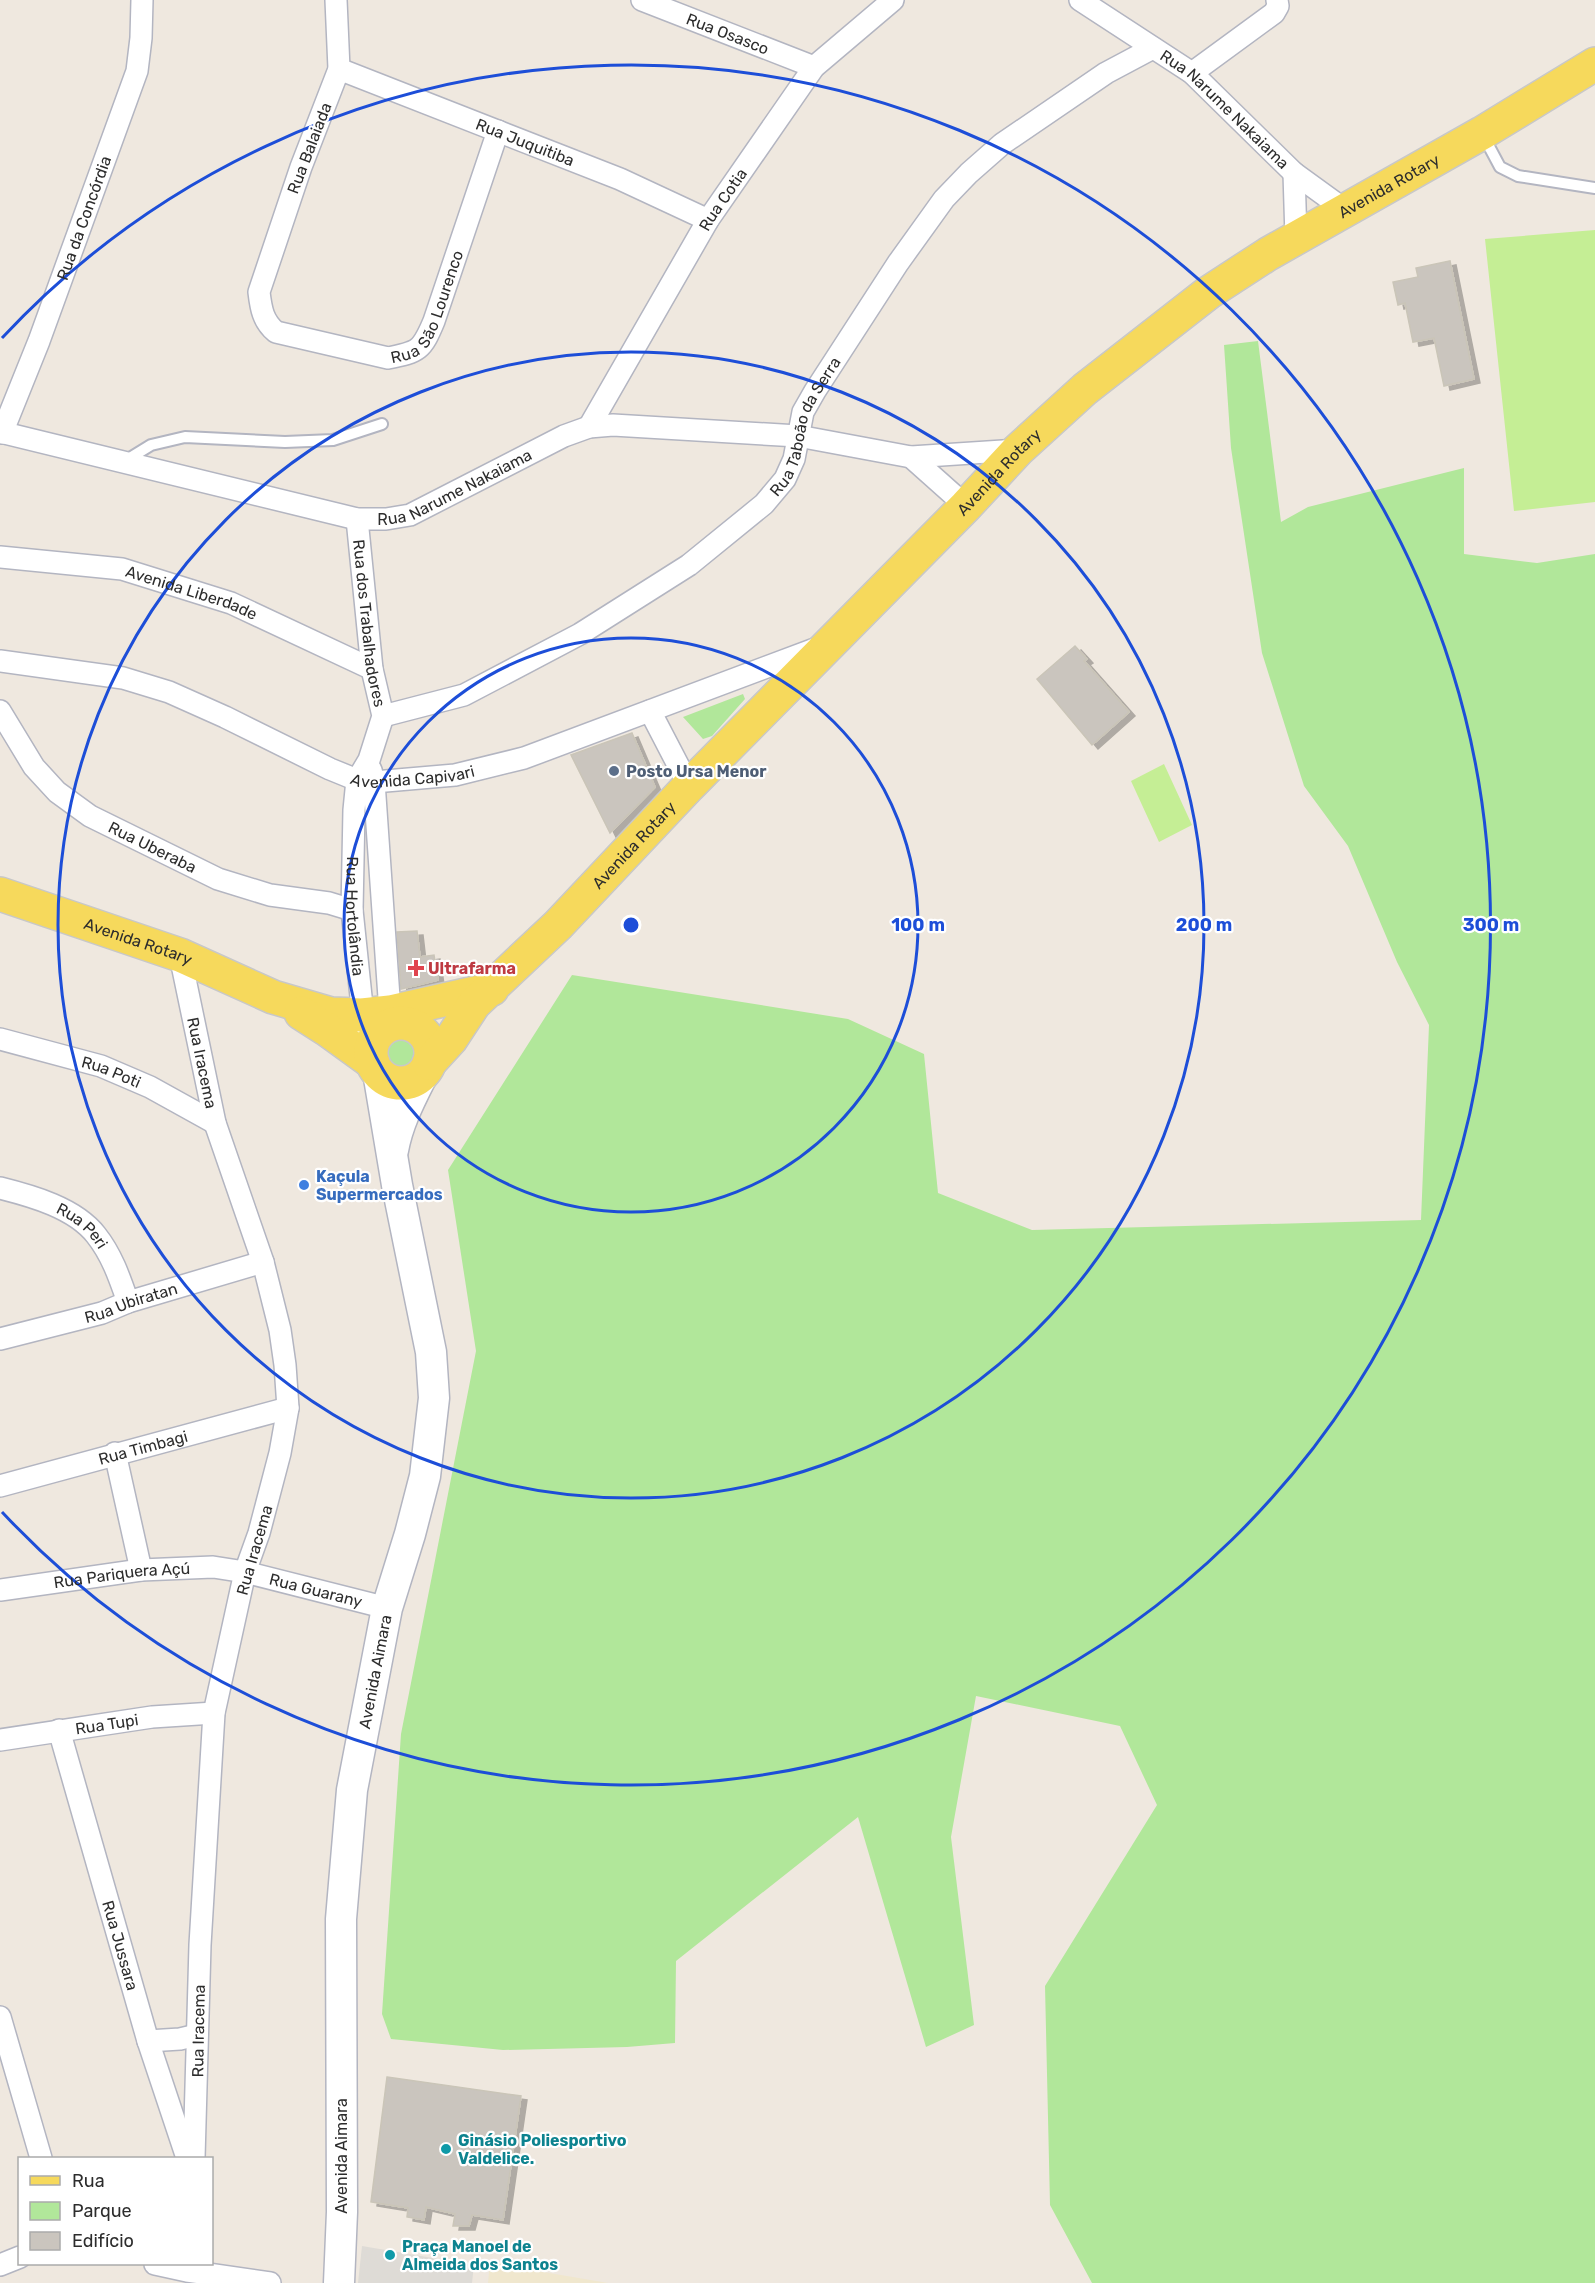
<svg xmlns="http://www.w3.org/2000/svg" width="1595" height="2283" font-family="Rubik,sans-serif">
<defs>
<filter id="shadow"><feDropShadow dx="6" dy="4" stdDeviation="0" flood-color="#0004"/></filter>
</defs>
<rect width="100%" height="100%" fill="#efe8df"/>
<path fill="#f0e7ce" d="M490,2263H491L608,2283H488Z"/>
<path fill="#b1e79a" d="M1258,341L1281,522L1308,507L1464,468V554L1537,563L1595,554V2283H1092L1050,2205L1045,1986L1157,1805L1120,1726L976,1696L951,1837L974,2025L926,2047L858,1817L676,1961L675,2043L627,2047L503,2050L391,2039L382,2014L401,1734L476,1351L448,1170L572,975L848,1019L924,1054L938,1193L1032,1230L1421,1220L1429,1025L1397,962L1348,846L1304,786L1262,653L1231,448L1224,345Z
M743,694L745,699L712,736L703,739L683,717Z
M399,1031C411,1033 418,1038 420,1050L412,1067L406,1070H392L380,1048L387,1036Z"/>
<path fill="#c5ee95" d="M1595,230V502L1514,511L1485,239Z
M1164,764L1192,825L1159,842L1131,781Z"/>
<path fill="#dedbd6" d="M362,2246L474,2265L472,2283H358Z"/>
<path fill="#cac5be" stroke="#cac5b8" stroke-width="1.5" filter="url(#shadow)" d="M1450,261L1474,379L1444,386L1434,338L1413,342L1405,303L1398,305L1393,282L1418,277L1416,268Z
M1075,646L1087,659L1084,661L1129,712L1092,745L1037,679Z
M632,733L655,787L610,833L571,755Z
M417,931L420,957L434,955L438,980L401,989L397,932Z
M387,2077L521,2096L503,2220L472,2215L469,2226H453L455,2214L426,2207L424,2220L407,2217L408,2208L371,2202Z"/>
<g fill="none" stroke-linecap="round" stroke-linejoin="round">
<g stroke="#b3b5c1" stroke-width="14">
<path id="lane" d="M1484,137L1500,167L1518,176L1595,188
M125,461L151,445L185,437L285,442L333,440L382,424"/>
</g>
<g stroke="#b3b5c1" stroke-width="24">
<g id="street">
<path id="s1" d="M336,0L339,69L301,167L259,292C261,309 263,321 276,332L388,358C419,352 422,350 434,321L498,131"/>
<path id="s2" d="M642,0L814,67"/>
<path id="s3" d="M1080,0L1192,73L1294,173L1345,210"/>
<path id="s4" d="M339,69L620,179L708,220"/>
<path d="M1192,73L1274,13L1278,6L1277,0"/>
<path d="M1294,173L1296,238"/>
<path id="s5" d="M589,427L708,220L814,67L893,0"/>
<path id="s6" d="M0,432L357,519H386L410,515L564,436L589,427L613,425L798,436L911,457L1018,450"/>
<path id="s7" d="M2,433L39,341L137,71L141,38L142,0"/>
<path d="M911,457L966,506"/>
<path id="s8" d="M357,519L372,669L383,716L369,760L357,780L354,810L352,910L365,1035L371,1051"/>
<path id="s9" d="M0,557L122,569L231,603L372,669"/>
<path id="s10" d="M0,661L123,678L169,692L225,717L330,769L357,780L374,782L455,775L524,758L820,647"/>
<path id="s11" d="M0,711L34,767L57,792L90,816L218,879L270,895L329,903L352,910"/>
<path d="M650,711L689,786"/>
<path id="s12" d="M383,716L464,695L580,634L689,565L764,504L785,479L794,459L803,412L815,391L898,263L944,199L969,173L1002,144L1106,73L1153,48"/>
<path d="M371,770L374,782L390,1012"/>
<path id="s13" d="M180,955L215,1123L263,1262L280,1330L285,1365L288,1408L280,1453L259,1533L245,1572L214,1713L200,1945L194,2158"/>
<path id="s14" d="M0,1039L101,1066L150,1087L215,1123"/>
<path id="s15" d="M0,1188C32,1196 75,1208 96,1235C112,1255 120,1279 128,1302"/>
<path id="s16" d="M0,1339L102,1313L128,1302L263,1262"/>
<path d="M115,1453L141,1570"/>
<path id="s17" d="M0,1486L288,1408"/>
<path id="s18" d="M0,1590L141,1570L213,1567L245,1572L387,1608"/>
<path id="s19" d="M59,1730L148,2041L187,2158"/>
<path id="s20" d="M0,1740L152,1717L214,1713"/>
<path d="M0,2017L41,2158"/>
<path d="M148,2041L180,2039L197,2035"/>
<path d="M155,2264L187,2271L270,2283"/>
<path d="M0,2265L20,2257"/>
</g>
</g>
<g stroke="#b3b5c1" stroke-width="33">
<g id="secondary">
<path d="M393,1150C398,1122 411,1098 423,1074"/>
<path id="s21" d="M339,2283L342,2212L341,1919L352,1790L387,1608L410,1534L425,1476L434,1398L431,1352L397,1185L378,1072"/>
</g>
</g>
<g stroke="#c8c8c8" stroke-width="36">
<g id="primary">
<path id="s22" d="M0,894L180,955L273,997L331,1014L362,1015L390,1012L492,989"/>
<path d="M301,1013L326,1029L373,1063"/>
<circle cx="401" cy="1053" r="30"/>
<path id="s23" d="M429,1063L451,1039L474,1004L558,925L689,786L966,506L1018,450L1085,389L1208,293L1268,254L1482,133L1595,64"/>
</g>
</g>
<use href="#lane" stroke="#fff" stroke-width="10"/>
<use href="#street" stroke="#fff" stroke-width="21"/>
<use href="#secondary" stroke="#fff" stroke-width="30"/>
<use href="#primary" stroke="#f6d95c" stroke-width="33"/>
</g>
<g fill="none" stroke="#1d4ed8" stroke-width="3">
<circle cx="631" cy="925" r="287"/>
<circle cx="631" cy="925" r="573"/>
<path d="M2 338A860 860 0 1 1 2 1512"/>
</g>
<circle fill="#5c6f8a" stroke="#fff" stroke-width="2" cx="614" cy="771" r="6"/>
<path fill="#e0444e" stroke="#fff" stroke-width="2" d="M413 959h6v6h6v6h-6v6h-6v-6h-6v-6h6z"/>
<circle fill="#3f7fe0" stroke="#fff" stroke-width="2" cx="304" cy="1185" r="6"/>
<g fill="#0f9aa8" stroke="#fff" stroke-width="2">
<circle cx="446" cy="2149" r="6"/>
<circle cx="390" cy="2255" r="6"/>
</g>
<g text-anchor="middle" stroke-width="4.5" stroke-linejoin="round" paint-order="stroke">
<g font-size="16" fill="#2d2d2d" stroke="#fff">
<text dy="6" stroke="none"><textPath href="#s2" startOffset="92">Rua Osasco</textPath></text>
<text dy="6" stroke="none"><textPath href="#s3" startOffset="182">Rua Narume Nakaiama</textPath></text>
<text dy="6" stroke="none"><textPath href="#s4" startOffset="200">Rua Juquitiba</textPath></text>
<text transform="translate(309 148) rotate(-69)" y="6">Rua Balaiada</text>
<text dy="6" stroke="none"><textPath href="#s23" startOffset="1308">Avenida Rotary</textPath></text>
<text dy="6" stroke="none"><textPath href="#s5" startOffset="264">Rua Cotia</textPath></text>
<text dy="6" stroke="none"><textPath href="#s7" startOffset="230">Rua da Concórdia</textPath></text>
<text dy="6" stroke="none"><textPath href="#s1" startOffset="536">Rua São Lourenco</textPath></text>
<text dy="6" stroke="none"><textPath href="#s12" startOffset="530">Rua Taboão da Serra</textPath></text>
<text dy="6" stroke="none"><textPath href="#s23" startOffset="822">Avenida Rotary</textPath></text>
<text dy="6" stroke="none"><textPath href="#s6" startOffset="472">Rua Narume Nakaiama</textPath></text>
<text dy="6" stroke="none"><textPath href="#s9" startOffset="196">Avenida Liberdade</textPath></text>
<text dy="6" stroke="none"><textPath href="#s8" startOffset="105">Rua dos Trabalhadores</textPath></text>
<text dy="6" stroke="none"><textPath href="#s10" startOffset="436">Avenida Capivari</textPath></text>
<text dy="6" stroke="none"><textPath href="#s23" startOffset="300">Avenida Rotary</textPath></text>
<text dy="6" stroke="none"><textPath href="#s11" startOffset="210">Rua Uberaba</textPath></text>
<text dy="6" stroke="none"><textPath href="#s8" startOffset="405">Rua Hortolândia</textPath></text>
<text dy="6" stroke="none"><textPath href="#s22" startOffset="146">Avenida Rotary</textPath></text>
<text dy="6" stroke="none"><textPath href="#s13" startOffset="110">Rua Iracema</textPath></text>
<text dy="6" stroke="none"><textPath href="#s14" startOffset="116">Rua Poti</textPath></text>
<text dy="6" stroke="none"><textPath href="#s15" startOffset="92">Rua Peri</textPath></text>
<text dy="6" stroke="none"><textPath href="#s16" startOffset="136">Rua Ubiratan</textPath></text>
<text dy="6" stroke="none"><textPath href="#s17" startOffset="148">Rua Timbagi</textPath></text>
<text transform="translate(254 1550) rotate(-74)" y="6">Rua Iracema</text>
<text dy="6" stroke="none"><textPath href="#s18" startOffset="123">Rua Pariquera Açú</textPath></text>
<text dy="6" stroke="none"><textPath href="#s18" startOffset="320">Rua Guarany</textPath></text>
<text dy="6" stroke="none"><textPath href="#s21" startOffset="614">Avenida Aimara</textPath></text>
<text dy="6" stroke="none"><textPath href="#s20" startOffset="108">Rua Tupi</textPath></text>
<text dy="6" stroke="none"><textPath href="#s19" startOffset="224">Rua Jussara</textPath></text>
<text transform="translate(198 2031) rotate(-89)" y="6">Rua Iracema</text>
<text transform="translate(341 2156) rotate(-90)" y="6">Avenida Aimara</text>
</g>
<g font-size="16" font-weight="bold" fill="#4e5e75" stroke="#fff" text-anchor="start">
<text x="626" y="777">Posto Ursa Menor</text>
</g>
<g font-size="16" font-weight="bold" fill="#be3a42" stroke="#fff" text-anchor="start">
<text x="428" y="974">Ultrafarma</text>
</g>
<g font-size="16" font-weight="bold" fill="#366cbe" stroke="#fff" text-anchor="start">
<text x="316" y="1182">Kaçula<tspan x="316" dy="18">Supermercados</tspan></text>
</g>
<g font-size="16" font-weight="bold" fill="#0d838f" stroke="#fff" text-anchor="start">
<text x="458" y="2146">Ginásio Poliesportivo<tspan x="458" dy="18">Valdelice.</tspan></text>
<text x="402" y="2252">Praça Manoel de<tspan x="402" dy="18">Almeida dos Santos</tspan></text>
</g>
</g>
<circle cx="631" cy="925" r="9" fill="#1d4ed8" stroke="#fff" stroke-width="3"/>
<g font-size="18" text-anchor="middle" font-weight="bold" fill="#1d4ed8" stroke="#fff" stroke-width="4.5" stroke-linejoin="round" paint-order="stroke">
<text x="918" y="931">100 m</text>
<text x="1204" y="931">200 m</text>
<text x="1491" y="931">300 m</text>
</g>
<rect x="18" y="2157" width="195" height="108" fill="#ffffff" stroke="#ababab" stroke-width="1.5"/>
<rect x="30" y="2176" width="30" height="9" fill="#f6d95c" stroke="#ababab" stroke-width="1.5"/>
<text x="72" y="2187" font-size="18" fill="#2d2d2d">Rua</text>
<rect x="30" y="2202" width="30" height="18" fill="#b1e79a" stroke="#ababab" stroke-width="1.5"/>
<text x="72" y="2217" font-size="18" fill="#2d2d2d">Parque</text>
<rect x="30" y="2232" width="30" height="18" fill="#cac5be" stroke="#ababab" stroke-width="1.5"/>
<text x="72" y="2247" font-size="18" fill="#2d2d2d">Edifício</text>
</svg>
